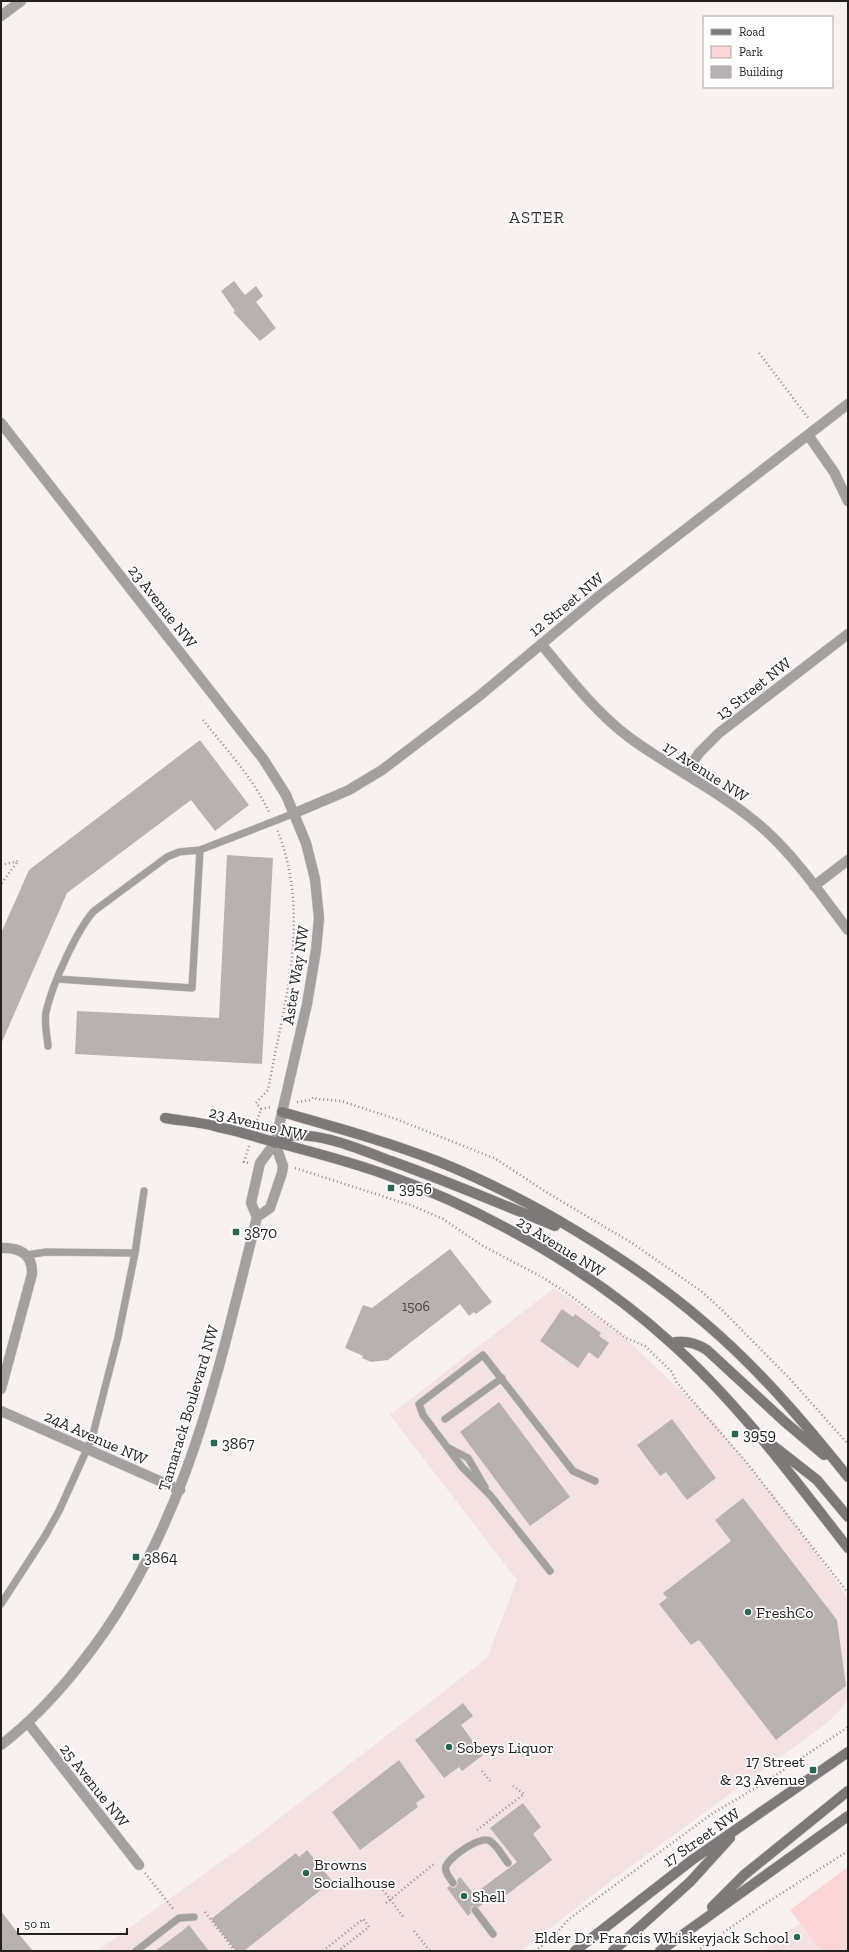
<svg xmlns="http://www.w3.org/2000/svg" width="849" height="1952" font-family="'Zilla Slab',serif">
<rect width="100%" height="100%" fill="#f9f0f0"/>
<path fill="#f4e2e2" d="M554,1288L623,1336L714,1422L781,1505L826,1567L848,1599V1699L839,1711L827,1723L607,1884L521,1951H97L250,1841L487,1658L517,1580L390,1415Z
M800,1923L821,1951H764Z"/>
<path fill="#fcd5d6" d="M848,1867V1951H821L790,1910Z"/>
<path fill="#b9b0b0" d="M234,281L245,295L256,286L263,296L256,302L276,328L260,341L233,312L235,311L221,291Z
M200,740L249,805L215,831L191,800L67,893L1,1044V933L29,870Z
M227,855L273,858L262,1064L75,1054L77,1011L219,1018Z
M450,1249L492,1302L476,1314L474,1312L469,1316L460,1304L388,1360L371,1362L362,1358L363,1356L345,1348L363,1305L372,1308Z
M562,1309L573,1317L575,1314L601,1333L599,1336L609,1343L598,1359L589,1352L578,1368L540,1341Z
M499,1402L570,1497L530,1526L460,1432Z
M672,1419L716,1478L687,1500L666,1472L660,1476L637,1445Z
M743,1498L837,1620L846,1686L776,1740L699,1640L691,1645L659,1604L667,1598L663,1593L731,1541L715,1520Z
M463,1703L473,1716L461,1725L483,1755L462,1771L459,1767L444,1778L415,1740Z
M399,1760L425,1797L416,1803L418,1807L360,1850L332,1812Z
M523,1803L541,1827L533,1834L552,1860L501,1899L496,1893L479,1907L472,1906L470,1910L471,1913L468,1916L447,1888L449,1886L453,1888L456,1887L458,1883L457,1880L460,1877L474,1894L517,1862L490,1828Z
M307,1850L332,1881L244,1951H236L211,1919L296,1853L299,1857Z
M1,1911L17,1932L33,1951H1Z
M189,1925L209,1951H155L182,1931Z"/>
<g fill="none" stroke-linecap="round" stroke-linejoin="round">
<g stroke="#d3cbcb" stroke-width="8">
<path id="service" d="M57,979L192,988L200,850
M48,1046C47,1035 44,1022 46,1012C52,985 76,931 94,911L167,857L179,852L200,850L295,813
M27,1255L46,1252L135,1253
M445,1419L502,1378
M447,1447L468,1458L485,1487
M550,1571L490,1495L462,1467L423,1415L419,1404L483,1355L573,1471L595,1481
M1,1604L45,1536L59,1511L92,1438L118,1337L135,1253L144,1191
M453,1883C450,1878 444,1872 446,1866C450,1857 480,1835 490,1841C497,1845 503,1857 508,1863
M475,1910L493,1934
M136,1951L179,1918L194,1917"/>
</g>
<g stroke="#d3cbcb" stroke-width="11">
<path id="minor" d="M808,435L834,472L848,501
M541,644C569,677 595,712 630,738C674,770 725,794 765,830C797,859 822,896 848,930
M685,774L699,753L719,733L848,634
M295,813L349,790L382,770L478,697L599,596L848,404
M814,886L848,860
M1,1248C19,1247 33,1254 32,1274L1,1389
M1,1411L180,1490
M28,1723L139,1865"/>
</g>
<g stroke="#d3cbcb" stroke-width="11">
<path id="tertiary" d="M1,16L21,1
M1,423L264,760L286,795L306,843L315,879L319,918L316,950L307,1004L275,1143L260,1163L251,1203L257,1217C217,1375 186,1530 83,1661C59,1692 32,1721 1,1745
M257,1217L270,1208L282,1173L283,1166L275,1143"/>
</g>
<g stroke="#d3cbcb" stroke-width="11">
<path id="secondary" d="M282,1112C334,1127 386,1141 437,1161C527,1197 631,1259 705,1323C759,1369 804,1422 848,1477
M165,1118C182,1121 201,1122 218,1127C239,1131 258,1138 279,1143C315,1153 352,1162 387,1175C486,1210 592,1271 670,1342C738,1403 792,1476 848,1548
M275,1143C283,1139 289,1135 298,1135C330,1136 362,1150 391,1161C447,1181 501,1204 555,1226
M671,1343C684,1340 696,1343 707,1350L785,1422L824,1455
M771,1444L817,1480L848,1517
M712,1907L744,1875L848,1791
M575,1951L692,1860L848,1752
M613,1951L690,1882L730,1838
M660,1951L848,1816"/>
</g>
<path stroke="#918b8b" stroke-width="2.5" stroke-dasharray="1 3" stroke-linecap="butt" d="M759,353L809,419
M203,720C226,749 253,778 269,812
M1,865L18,861L1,884
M297,1102L310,1100L314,1097L317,1099L341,1101L396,1119L496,1159L546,1192L632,1243L701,1291L722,1310L790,1379L848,1444
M261,1109L271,1107
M261,1109L256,1103L268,1090C284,1002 312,917 277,829
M256,1124L261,1109
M248,1163L244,1162L249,1146
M295,1168L413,1206L443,1219L483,1246L542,1277L567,1293L626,1338L645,1346L672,1372L677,1383L747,1463L848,1593
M482,1771L490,1781
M477,1830L524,1794L513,1786
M145,1873L174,1910
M383,1890L404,1918
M386,1903L435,1863
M205,1912L235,1951
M414,1931L430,1951
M323,1951L363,1919L369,1927L338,1951
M535,1951L552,1938L569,1919L713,1813L761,1785L848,1727
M697,1951L763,1905L848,1851"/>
<use href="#service" stroke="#a4a0a0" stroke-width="7"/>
<use href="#minor" stroke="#a4a0a0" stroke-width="10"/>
<use href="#tertiary" stroke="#a4a0a0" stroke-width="10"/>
<use href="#secondary" stroke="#7e7979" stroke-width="10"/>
</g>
<g fill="#2a654f" stroke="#fff" stroke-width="1.5">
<rect x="387" y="1184" width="8" height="8" rx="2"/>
<rect x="232" y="1228" width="8" height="8" rx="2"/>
<rect x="731" y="1430" width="8" height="8" rx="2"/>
<rect x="210" y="1439" width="8" height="8" rx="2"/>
<rect x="132" y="1553" width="8" height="8" rx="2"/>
<circle cx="748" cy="1612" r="4"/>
<circle cx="449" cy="1747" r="4"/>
<rect x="809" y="1766" width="8" height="8" rx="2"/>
<circle cx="306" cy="1873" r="4"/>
<circle cx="464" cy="1896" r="4"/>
<circle cx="797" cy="1937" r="4"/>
</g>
<g text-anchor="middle" stroke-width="3.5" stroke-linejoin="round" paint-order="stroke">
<g font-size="14" fill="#494545">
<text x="416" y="1311">1506</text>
</g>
<g font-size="16" fill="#242121" stroke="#fff">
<text transform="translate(566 604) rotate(-39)" y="6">12 Street NW</text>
<text transform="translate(163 606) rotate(52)" y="6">23 Avenue NW</text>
<text transform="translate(753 688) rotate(-38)" y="6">13 Street NW</text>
<text transform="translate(706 771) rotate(33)" y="6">17 Avenue NW</text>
<text transform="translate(295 975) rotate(-81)" y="6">Aster Way NW</text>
<text transform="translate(258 1123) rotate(14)" y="6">23 Avenue NW</text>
<text transform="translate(561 1246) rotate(32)" y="6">23 Avenue NW</text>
<text transform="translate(188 1408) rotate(-73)" y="6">Tamarack Boulevard NW</text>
<text transform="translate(96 1437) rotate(24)" y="6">24A Avenue NW</text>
<text transform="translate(95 1785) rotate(52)" y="6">25 Avenue NW</text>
<text transform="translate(701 1837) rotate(-35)" y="6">17 Street NW</text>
</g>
<g font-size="16" fill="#242121" stroke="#fff" text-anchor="start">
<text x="399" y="1194">3956</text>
<text x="244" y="1238">3870</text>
<text x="743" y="1440">3959</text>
<text x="222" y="1449">3867</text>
<text x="144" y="1563">3864</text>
<text x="756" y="1618">FreshCo</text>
<text x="457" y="1753">Sobeys Liquor</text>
<text x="805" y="1767" text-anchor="end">17 Street<tspan x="805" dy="18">&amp; 23 Avenue</tspan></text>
<text x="314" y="1870">Browns<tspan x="314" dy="18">Socialhouse</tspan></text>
<text x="472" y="1902">Shell</text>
<text x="789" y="1943" text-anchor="end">Elder Dr. Francis Whiskeyjack School</text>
</g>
<g font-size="17" letter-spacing="1" fill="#393232" stroke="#fff">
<text x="537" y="223">ASTER</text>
</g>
</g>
<rect width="849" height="1952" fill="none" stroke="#242121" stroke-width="4"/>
<rect x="703" y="16" width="130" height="72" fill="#ffffff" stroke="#a7a6a6"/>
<rect x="711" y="29" width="20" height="6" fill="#7e7979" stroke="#a7a6a6"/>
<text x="739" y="36" font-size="12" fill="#242121">Road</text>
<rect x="711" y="46" width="20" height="12" fill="#fcd5d6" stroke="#a7a6a6"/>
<text x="739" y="56" font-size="12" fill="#242121">Park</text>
<rect x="711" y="66" width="20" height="12" fill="#b9b0b0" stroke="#a7a6a6"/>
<text x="739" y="76" font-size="12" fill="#242121">Building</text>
<path d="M18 1928v6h109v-6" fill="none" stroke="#242121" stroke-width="2"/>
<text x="24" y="1928" font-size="12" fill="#242121" stroke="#ffffff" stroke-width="3" paint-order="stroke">50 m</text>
</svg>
